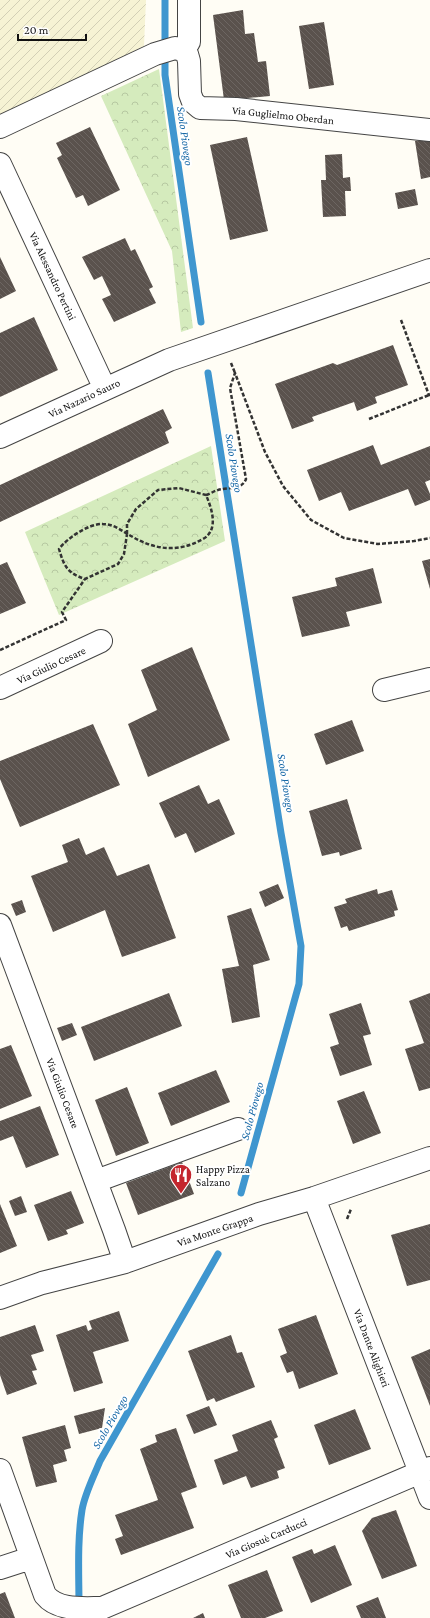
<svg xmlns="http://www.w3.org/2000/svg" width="430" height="1618" font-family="'Crimson Pro',serif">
<defs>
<pattern id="farmland-furrows" width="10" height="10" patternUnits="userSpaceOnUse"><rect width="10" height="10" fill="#f6f3d4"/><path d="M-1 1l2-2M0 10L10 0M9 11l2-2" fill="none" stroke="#d2cfb5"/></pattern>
<pattern id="park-crowns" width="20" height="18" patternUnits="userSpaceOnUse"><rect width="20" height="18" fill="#d5ebbd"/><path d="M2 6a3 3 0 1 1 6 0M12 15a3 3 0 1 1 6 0" fill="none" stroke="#b6c8a1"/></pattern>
<pattern id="building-back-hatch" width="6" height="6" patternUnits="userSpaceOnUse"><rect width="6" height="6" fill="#5a524d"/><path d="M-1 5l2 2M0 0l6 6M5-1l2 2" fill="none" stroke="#6d6662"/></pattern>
</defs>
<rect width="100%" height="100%" fill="#fffdf5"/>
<path fill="url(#farmland-furrows)" d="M0,0H146L144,46L0,119Z"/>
<path fill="url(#park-crowns)" d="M159,69L193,328L181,332L172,251L101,96Z
M211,446L225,541L59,615L25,532Z"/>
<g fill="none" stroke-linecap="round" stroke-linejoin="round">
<path stroke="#3f96cf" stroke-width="7" d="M165,0V75L201,322
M208,373L281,833L301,946L299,984L241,1193
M79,1607C79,1575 77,1542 82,1510C85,1493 94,1476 100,1461L218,1254"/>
</g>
<path fill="url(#building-back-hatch)" d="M243,10L245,34L254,33L258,62L266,61L270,96L224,100L213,15Z
M324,22L334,85L309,89L299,26Z
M90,127L120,190L88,206L83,195L76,198L57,158L62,155L56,143Z
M247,137L268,231L230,240L210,145Z
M430,139V177L421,179L415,141Z
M342,154L343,178L350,177L351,191H345L346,216L323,217L321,180H326L325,155Z
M415,189L418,205L398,209L395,193Z
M125,238L131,251L135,249L153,287L149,289L156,303L114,322L102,299L111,295L102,276L94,280L82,257Z
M0,257L16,291L0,299Z
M34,317L58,370L0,397V333Z
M393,345L408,385L375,397L377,403L357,411L354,402L312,417L314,421L292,429L275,384L333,363L337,365Z
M163,409L172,428L165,432L169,443L0,522V485Z
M373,445L381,465L430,446V480L425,482L430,494V500L415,506L408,489L349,511L341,492L319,501L307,470Z
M430,559V589L422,561Z
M7,562L26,603L0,614V565Z
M373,568L382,603L346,612L350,626L302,637L292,597L337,586L335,578Z
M192,647L230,740L148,777L128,724L157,710L141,670Z
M352,720L364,751L326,765L314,734Z
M93,724L120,785L20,827L0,779V761Z
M199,785L208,804L219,799L235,834L195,853L186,833L175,838L159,803Z
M347,799L362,849L340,856L339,852L322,856L309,811Z
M79,838L86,855L104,847L117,876L149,864L176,938L122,957L105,910L53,932L31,876L68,862L62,845Z
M278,884L284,898L265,907L259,892Z
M377,889L378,894L392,890L398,910L394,911L395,916L349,931L347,926L341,928L334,907L347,903L345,899Z
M22,900L26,912L16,916L11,904Z
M251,908L270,960L253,965L260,1017L232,1023L222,969L239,966L227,916Z
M169,993L182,1026L94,1061L81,1027Z
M430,993V1088L419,1091L405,1049L424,1043L409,1001Z
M361,1003L371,1034L363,1036L372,1065L340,1076L330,1047L339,1044L329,1014Z
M72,1023L77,1035L62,1041L57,1028Z
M11,1045L32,1096L0,1109V1049Z
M216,1070L230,1102L171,1126L158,1093Z
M127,1087L149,1143L116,1156L95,1100Z
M364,1091L381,1133L353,1144L337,1101Z
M40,1106L59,1155L26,1168L13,1136L0,1141V1121Z
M182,1162L194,1194L138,1215L126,1183Z
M71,1191L84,1223L66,1230L68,1234L48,1241L34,1205Z
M21,1196L27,1212L15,1216L9,1201Z
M0,1204L17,1246L0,1253Z
M430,1224V1280L407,1286L391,1235Z
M119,1311L129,1341L93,1352L103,1383L74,1392L56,1335L86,1325L88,1331L92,1329L89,1321Z
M316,1315L338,1374L299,1389L293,1371L287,1373L280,1356L287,1353L278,1329Z
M35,1325L44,1351L31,1355L37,1370L32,1371L37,1384L7,1395L0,1375V1337Z
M231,1335L237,1353L242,1352L255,1387L216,1402L214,1398L207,1401L188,1351Z
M430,1349V1406L411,1357Z
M209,1406L217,1425L194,1434L186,1415Z
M105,1408L102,1428L79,1434L74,1416Z
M355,1409L371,1449L329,1465L314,1425Z
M271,1420L278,1437L274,1439L285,1468L277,1471L279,1478L251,1488L246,1476L223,1485L214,1460L238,1451L232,1435Z
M65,1425L71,1448L64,1450L67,1461L53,1465L57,1482L36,1487L22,1437Z
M176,1428L197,1487L181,1493L194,1528L121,1555L115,1539L123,1536L115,1515L158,1500L140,1449L157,1442L155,1435Z
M396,1510L417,1566L382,1579L362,1531L372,1518Z
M335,1545L352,1585L311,1603L292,1557L312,1549L314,1554Z
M267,1570L283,1611L265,1618H241L228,1585Z
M5,1592L15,1618H0V1594Z
M378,1597L386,1618H361L356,1606Z
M203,1613L205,1618H193Z"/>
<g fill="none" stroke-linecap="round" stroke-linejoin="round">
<g stroke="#444" stroke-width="24">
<path id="minor" d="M189,0V42L183,50L187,54L189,61L190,94L193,102L200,108L236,109L430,130
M0,127L155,54L175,48L183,50
M0,164L105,389
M0,437L169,360L430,270
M0,688L101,641
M384,690L430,679
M0,925L114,1230L125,1262
M96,1181L238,1129
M314,1198L430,1498
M0,1298L42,1283L125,1262L259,1214L314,1198L430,1158
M0,1470L45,1595C58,1611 83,1608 102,1608L430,1468
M0,1568L31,1558"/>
</g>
<path stroke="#333" stroke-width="2.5" stroke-dasharray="4 2" stroke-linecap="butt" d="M401,320L429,395H430
M231,363L235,373
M369,419L429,395
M206,495C210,494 214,491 218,490C228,487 242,490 246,479L230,388L235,373L265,452L283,486L311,520L344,538L378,544L414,541L430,538
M127,534V524L136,509L158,490L179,488L206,495C212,509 219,530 203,539C178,553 155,550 131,536C122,531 114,524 103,524C90,523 67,538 59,549C64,566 67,573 85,579L118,564L124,554L127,534
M0,650L66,620L62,612L85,579
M347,1219L351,1209"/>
<use href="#minor" stroke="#fff" stroke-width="22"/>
</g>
<defs>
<g id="restaurant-pin" transform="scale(1.15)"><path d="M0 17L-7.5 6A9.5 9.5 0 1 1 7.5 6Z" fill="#c4262e" stroke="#fff"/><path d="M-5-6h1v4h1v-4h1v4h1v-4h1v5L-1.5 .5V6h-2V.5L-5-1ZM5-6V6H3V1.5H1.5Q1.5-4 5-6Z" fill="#fff"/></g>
</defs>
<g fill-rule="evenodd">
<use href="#restaurant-pin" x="181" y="1175"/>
</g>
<g text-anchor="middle" stroke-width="4" stroke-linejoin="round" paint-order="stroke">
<g font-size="11" fill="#111" stroke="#fff">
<text transform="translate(283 115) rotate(6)" y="4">Via Guglielmo Oberdan</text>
<text transform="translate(53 276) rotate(65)" y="4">Via Alessandro Pertini</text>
<text transform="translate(84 398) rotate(-25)" y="4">Via Nazario Sauro</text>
<text transform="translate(51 665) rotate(-25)" y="4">Via Giulio Cesare</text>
<text transform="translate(63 1093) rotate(69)" y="4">Via Giulio Cesare</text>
<text transform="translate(215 1230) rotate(-19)" y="4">Via Monte Grappa</text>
<text transform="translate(372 1348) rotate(69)" y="4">Via Dante Alighieri</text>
<text transform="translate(266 1538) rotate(-23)" y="4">Via Giosuè Carducci</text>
</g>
<g font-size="11" fill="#111" stroke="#fff" text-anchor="start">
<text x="196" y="1173">Happy Pizza<tspan x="196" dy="13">Salzano</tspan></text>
</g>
<g font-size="12" font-style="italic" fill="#1768a6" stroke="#fff">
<text transform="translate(185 136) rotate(82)" y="4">Scolo Piovego</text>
<text transform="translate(234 463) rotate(81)" y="4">Scolo Piovego</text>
<text transform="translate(286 783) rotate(81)" y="4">Scolo Piovego</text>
<text transform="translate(252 1111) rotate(-75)" y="4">Scolo Piovego</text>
<text transform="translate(110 1422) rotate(-60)" y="4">Scolo Piovego</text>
</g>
</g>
<path d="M18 34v6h68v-6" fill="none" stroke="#111111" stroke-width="2"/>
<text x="24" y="34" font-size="12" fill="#111111" stroke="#ffffff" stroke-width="3" paint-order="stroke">20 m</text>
</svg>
